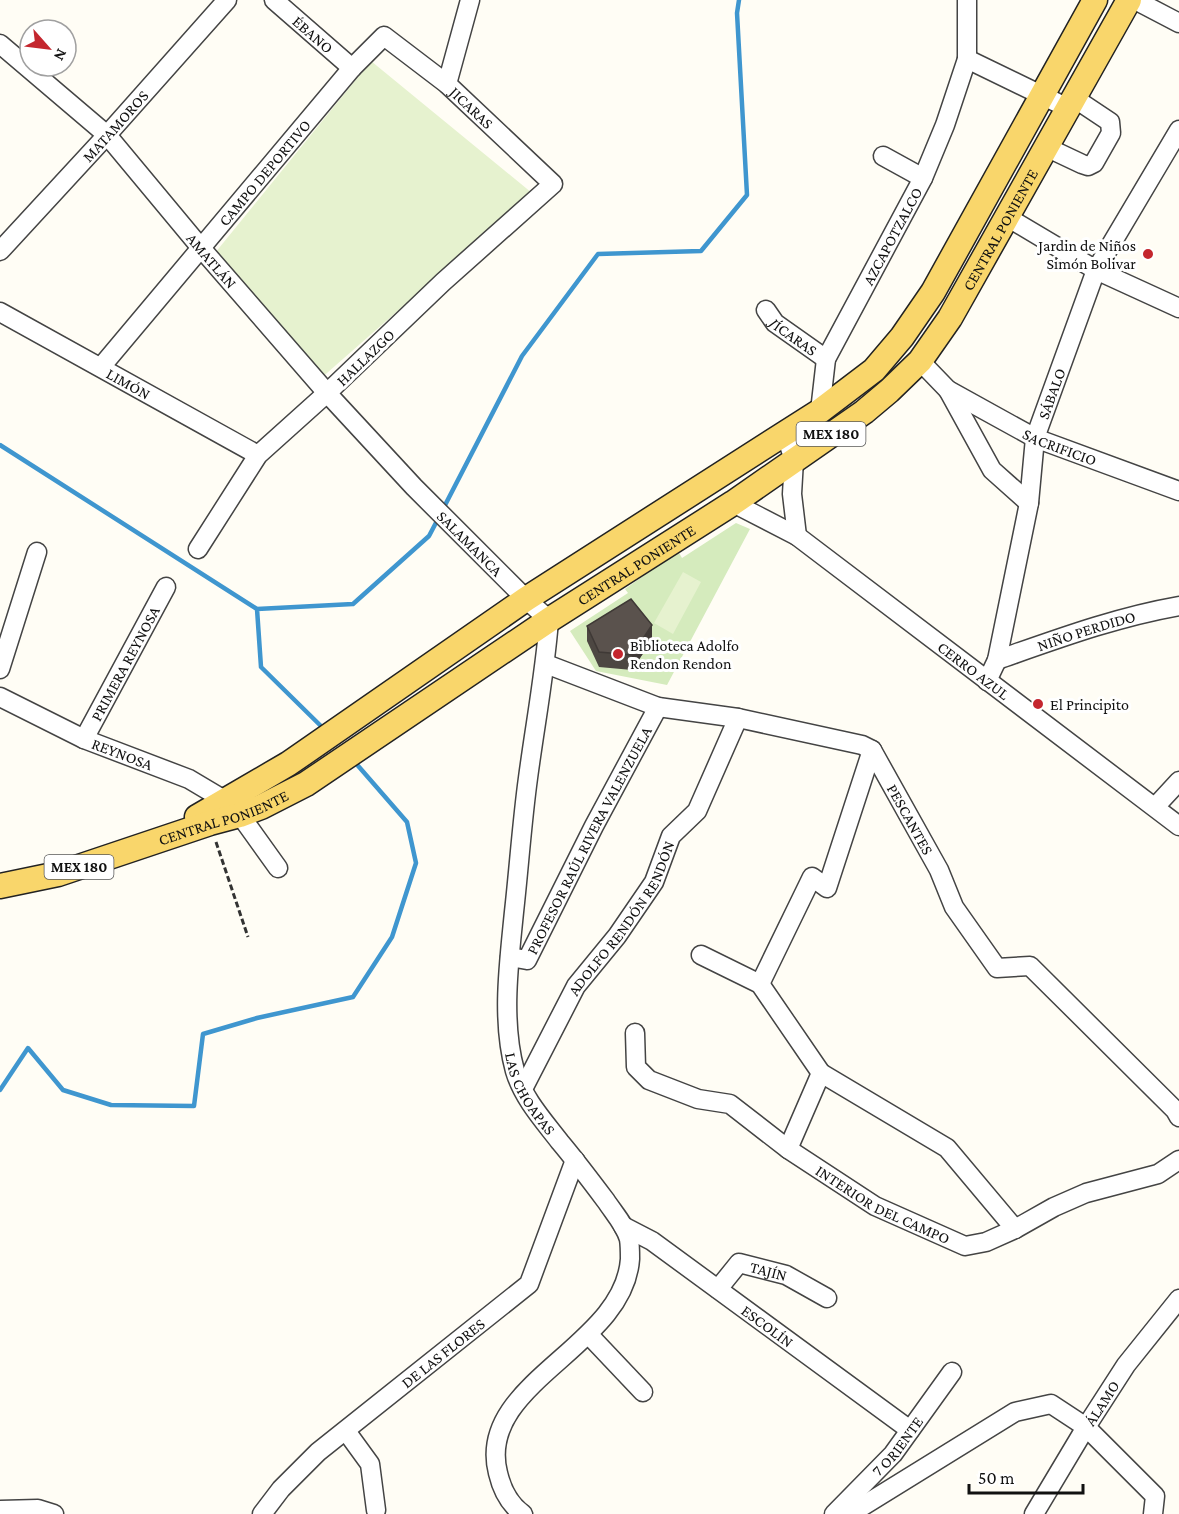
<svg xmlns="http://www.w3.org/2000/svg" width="1179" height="1514" font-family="'Crimson Pro',serif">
<rect width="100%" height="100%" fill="#fffdf5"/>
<path fill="#d5ebbd" d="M736,523L750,529L667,685L596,671L570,631L628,593L625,589L678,551L682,558Z"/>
<path fill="#e6f2cf" d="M371,61L532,193L319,380L215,253Z
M683,572L701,582L673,634L654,623Z"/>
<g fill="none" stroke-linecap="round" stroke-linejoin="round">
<path stroke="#3f96cf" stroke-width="4.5" d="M0,445L257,609L353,604L429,536L439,517
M443,509L522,356L598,254L701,251L747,195L737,13L739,0
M257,609L261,667L325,730
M0,1090L28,1048L63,1090L111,1105L194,1106L203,1034L257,1018L353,997L392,937L416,863L407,822L353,760"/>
<g stroke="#444" stroke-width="21">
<g id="minor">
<path id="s1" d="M274,0L352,68"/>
<path d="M1135,0L1179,23"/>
<path id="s2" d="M0,44L107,135L201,248L327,393L414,487L526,599L549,620C545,673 535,725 528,778C522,822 519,867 514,912C509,963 501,1020 515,1071C523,1098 543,1120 560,1142C576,1161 591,1181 606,1201C614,1213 625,1225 629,1239C630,1245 630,1252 630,1259C624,1348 475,1383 498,1473C502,1490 509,1504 523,1514"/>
<path d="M967,59L1068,108"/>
<path d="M447,84L470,0"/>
<path d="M1046,147L1082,164L1088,166L1094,163L1111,133L1110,122L1074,98"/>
<path d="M883,156L923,178"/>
<path d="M1007,217L1096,270L1179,308"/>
<path id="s3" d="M0,251L107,135L227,0"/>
<path id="s4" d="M766,310L775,323L826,359"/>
<path id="s5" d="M0,312L258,455"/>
<path id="s6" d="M920,361L948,390L1035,438L1179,491"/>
<path id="s7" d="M101,367L352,68L384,36L447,84L553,184L443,282L327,393L258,455L198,549"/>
<path d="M948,390L992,470L1029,503"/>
<path id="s8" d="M820,411L826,359L923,178L945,125L967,59V0"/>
<path d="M785,433L794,460L792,494L797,536"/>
<path id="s9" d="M733,503L797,536L1179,826"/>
<path id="s10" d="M997,660C1057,639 1116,617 1179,606"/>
<path id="s11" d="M546,664L658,707L738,718L862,745L872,750L939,870L954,907L997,968L1030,966L1175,1110L1179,1117"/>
<path d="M0,669L37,552"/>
<path id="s12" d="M987,681L997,660L1029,503L1035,438L1096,270L1179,130"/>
<path id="s13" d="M0,697L84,739L189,779L226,801L240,815L278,868"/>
<path id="s14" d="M84,739L166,587"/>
<path d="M1155,807L1179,781"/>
<path d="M701,955L760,984L821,1073L947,1148L1015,1229"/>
<path id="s15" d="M510,957L527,960L594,826L658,707"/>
<path d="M760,984L812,877L827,888L872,750"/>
<path id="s16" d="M635,1033L636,1067L649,1080L698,1099L730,1104L788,1149L875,1206L965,1246L986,1242L1015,1229L1054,1207L1086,1193L1158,1174L1179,1160"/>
<path id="s17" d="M523,1089L576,986L617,936L654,882L671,836L697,811L738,718"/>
<path d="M788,1149L821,1073"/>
<path id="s18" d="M623,1226L652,1241L910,1430"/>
<path id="s19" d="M718,1289L739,1263L786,1275L827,1298"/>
<path d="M589,1335L643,1392"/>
<path d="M346,1431L370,1464L376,1510"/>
<path d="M0,1510L38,1509L54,1514"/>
<path id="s20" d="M262,1514L281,1489L318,1452L529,1284L575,1160"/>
<path id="s21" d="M834,1514L893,1454L952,1372"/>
<path d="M850,1514L1015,1412L1051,1404L1086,1427L1155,1496L1153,1514"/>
<path id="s22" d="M1034,1514L1086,1427L1126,1365L1179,1299"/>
</g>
</g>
<g stroke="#222" stroke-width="27">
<g id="major">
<path d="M197,817L288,764L526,599L820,411L874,370L902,337L933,292L1095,0"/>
<path id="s23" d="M0,886L58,874L210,823L240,815L261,807L306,784L549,620L733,503L864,412L889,391L920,361L950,318L1129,0"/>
</g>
</g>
<path stroke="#333" stroke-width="3" stroke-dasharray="6 3" stroke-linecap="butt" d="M216,842L248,937"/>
<use href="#minor" stroke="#fff" stroke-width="18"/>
<use href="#major" stroke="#f9d66b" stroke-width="24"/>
</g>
<path fill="#4d4742" d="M587,626L652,640L632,670L599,667L587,641Z"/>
<path fill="#3f3936" d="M652,625V640L632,670V655Z"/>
<path fill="#5a524d" stroke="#3f3936" stroke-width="1.5" d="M631,599L652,625L632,655L599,652L587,626Z"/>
<g fill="#c4262e" stroke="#fff" stroke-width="2">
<circle cx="1148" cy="254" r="6"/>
<circle cx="618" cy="654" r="6"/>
<circle cx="1038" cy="704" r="6"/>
</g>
<g text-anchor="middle" stroke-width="6" stroke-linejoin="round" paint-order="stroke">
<g fill="#fff" stroke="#585858" stroke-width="1.5">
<rect x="796.5" y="422" width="69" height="24" rx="4.5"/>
<rect x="44.5" y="855" width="69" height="24" rx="4.5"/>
</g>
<g font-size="15" font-weight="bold" fill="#111">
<text x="831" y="439">MEX 180</text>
<text x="79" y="872">MEX 180</text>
</g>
<g font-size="16" fill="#111" stroke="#fff">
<text dy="6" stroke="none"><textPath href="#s1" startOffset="52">ÉBANO</textPath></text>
<text dy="6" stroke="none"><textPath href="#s7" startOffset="549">JICARAS</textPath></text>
<text dy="6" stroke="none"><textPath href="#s3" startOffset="170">MATAMOROS</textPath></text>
<text dy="6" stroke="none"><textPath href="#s7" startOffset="254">CAMPO DEPORTIVO</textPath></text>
<text dy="6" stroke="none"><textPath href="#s23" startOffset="1224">CENTRAL PONIENTE</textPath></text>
<text dy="6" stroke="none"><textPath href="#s8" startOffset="192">AZCAPOTZALCO</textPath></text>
<text dy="6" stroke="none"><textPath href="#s2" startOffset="304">AMATLÁN</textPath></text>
<text dy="6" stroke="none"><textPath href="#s4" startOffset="39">JÍCARAS</textPath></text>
<text transform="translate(365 357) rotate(-44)" y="6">HALLAZGO</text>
<text dy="6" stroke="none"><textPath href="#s5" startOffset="147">LIMÓN</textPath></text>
<text dy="6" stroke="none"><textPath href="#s12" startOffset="296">SÁBALO</textPath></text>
<text dy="6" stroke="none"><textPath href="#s6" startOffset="166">SACRIFICIO</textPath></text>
<text dy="6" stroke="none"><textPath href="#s2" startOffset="687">SALAMANCA</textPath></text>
<text dy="6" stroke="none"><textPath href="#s23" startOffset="720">CENTRAL PONIENTE</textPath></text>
<text dy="6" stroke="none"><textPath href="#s10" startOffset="94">NIÑO PERDIDO</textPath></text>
<text dy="6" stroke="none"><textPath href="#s14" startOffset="86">PRIMERA REYNOSA</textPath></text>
<text dy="6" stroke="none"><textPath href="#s9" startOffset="294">CERRO AZUL</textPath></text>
<text dy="6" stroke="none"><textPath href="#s13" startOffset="135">REYNOSA</textPath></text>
<text dy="6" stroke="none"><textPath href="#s23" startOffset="234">CENTRAL PONIENTE</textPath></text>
<text dy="6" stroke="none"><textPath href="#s11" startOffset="418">PESCANTES</textPath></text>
<text dy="6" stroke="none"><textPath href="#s15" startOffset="152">PROFESOR RAÚL RIVERA VALENZUELA</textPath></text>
<text dy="6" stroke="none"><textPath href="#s17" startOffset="198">ADOLFO RENDÓN RENDÓN</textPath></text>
<text dy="6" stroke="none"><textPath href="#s2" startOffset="1278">LAS CHOAPAS</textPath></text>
<text dy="6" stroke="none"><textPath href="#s16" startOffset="321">INTERIOR DEL CAMPO</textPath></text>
<text dy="6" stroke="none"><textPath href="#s19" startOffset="64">TAJÍN</textPath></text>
<text dy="6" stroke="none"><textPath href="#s18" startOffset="176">ESCOLÍN</textPath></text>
<text dy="6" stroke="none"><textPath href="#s20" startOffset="243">DE LAS FLORES</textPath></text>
<text dy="6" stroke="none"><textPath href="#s22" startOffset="130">ÁLAMO</textPath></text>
<text dy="6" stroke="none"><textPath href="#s21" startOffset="93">7 ORIENTE</textPath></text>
</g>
<g font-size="16" fill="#111" stroke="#fff" text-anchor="start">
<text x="1136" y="251" text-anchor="end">Jardin de Niños<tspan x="1136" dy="18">Simón Bolivar</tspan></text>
<text x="630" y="651">Biblioteca Adolfo<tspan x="630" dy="18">Rendon Rendon</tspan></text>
<text x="1050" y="710">El Principito</text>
</g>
</g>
<g transform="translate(48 48) rotate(118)"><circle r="28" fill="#ffffff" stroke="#a0a0a0" stroke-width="1.5"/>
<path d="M0-4.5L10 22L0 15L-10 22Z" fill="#c4262e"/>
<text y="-9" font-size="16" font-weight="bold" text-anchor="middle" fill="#111111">N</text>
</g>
<path d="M969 1484v9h114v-9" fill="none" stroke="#111111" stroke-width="3"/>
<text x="978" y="1484" font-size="18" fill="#111111" stroke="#ffffff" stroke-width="4.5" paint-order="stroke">50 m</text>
</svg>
